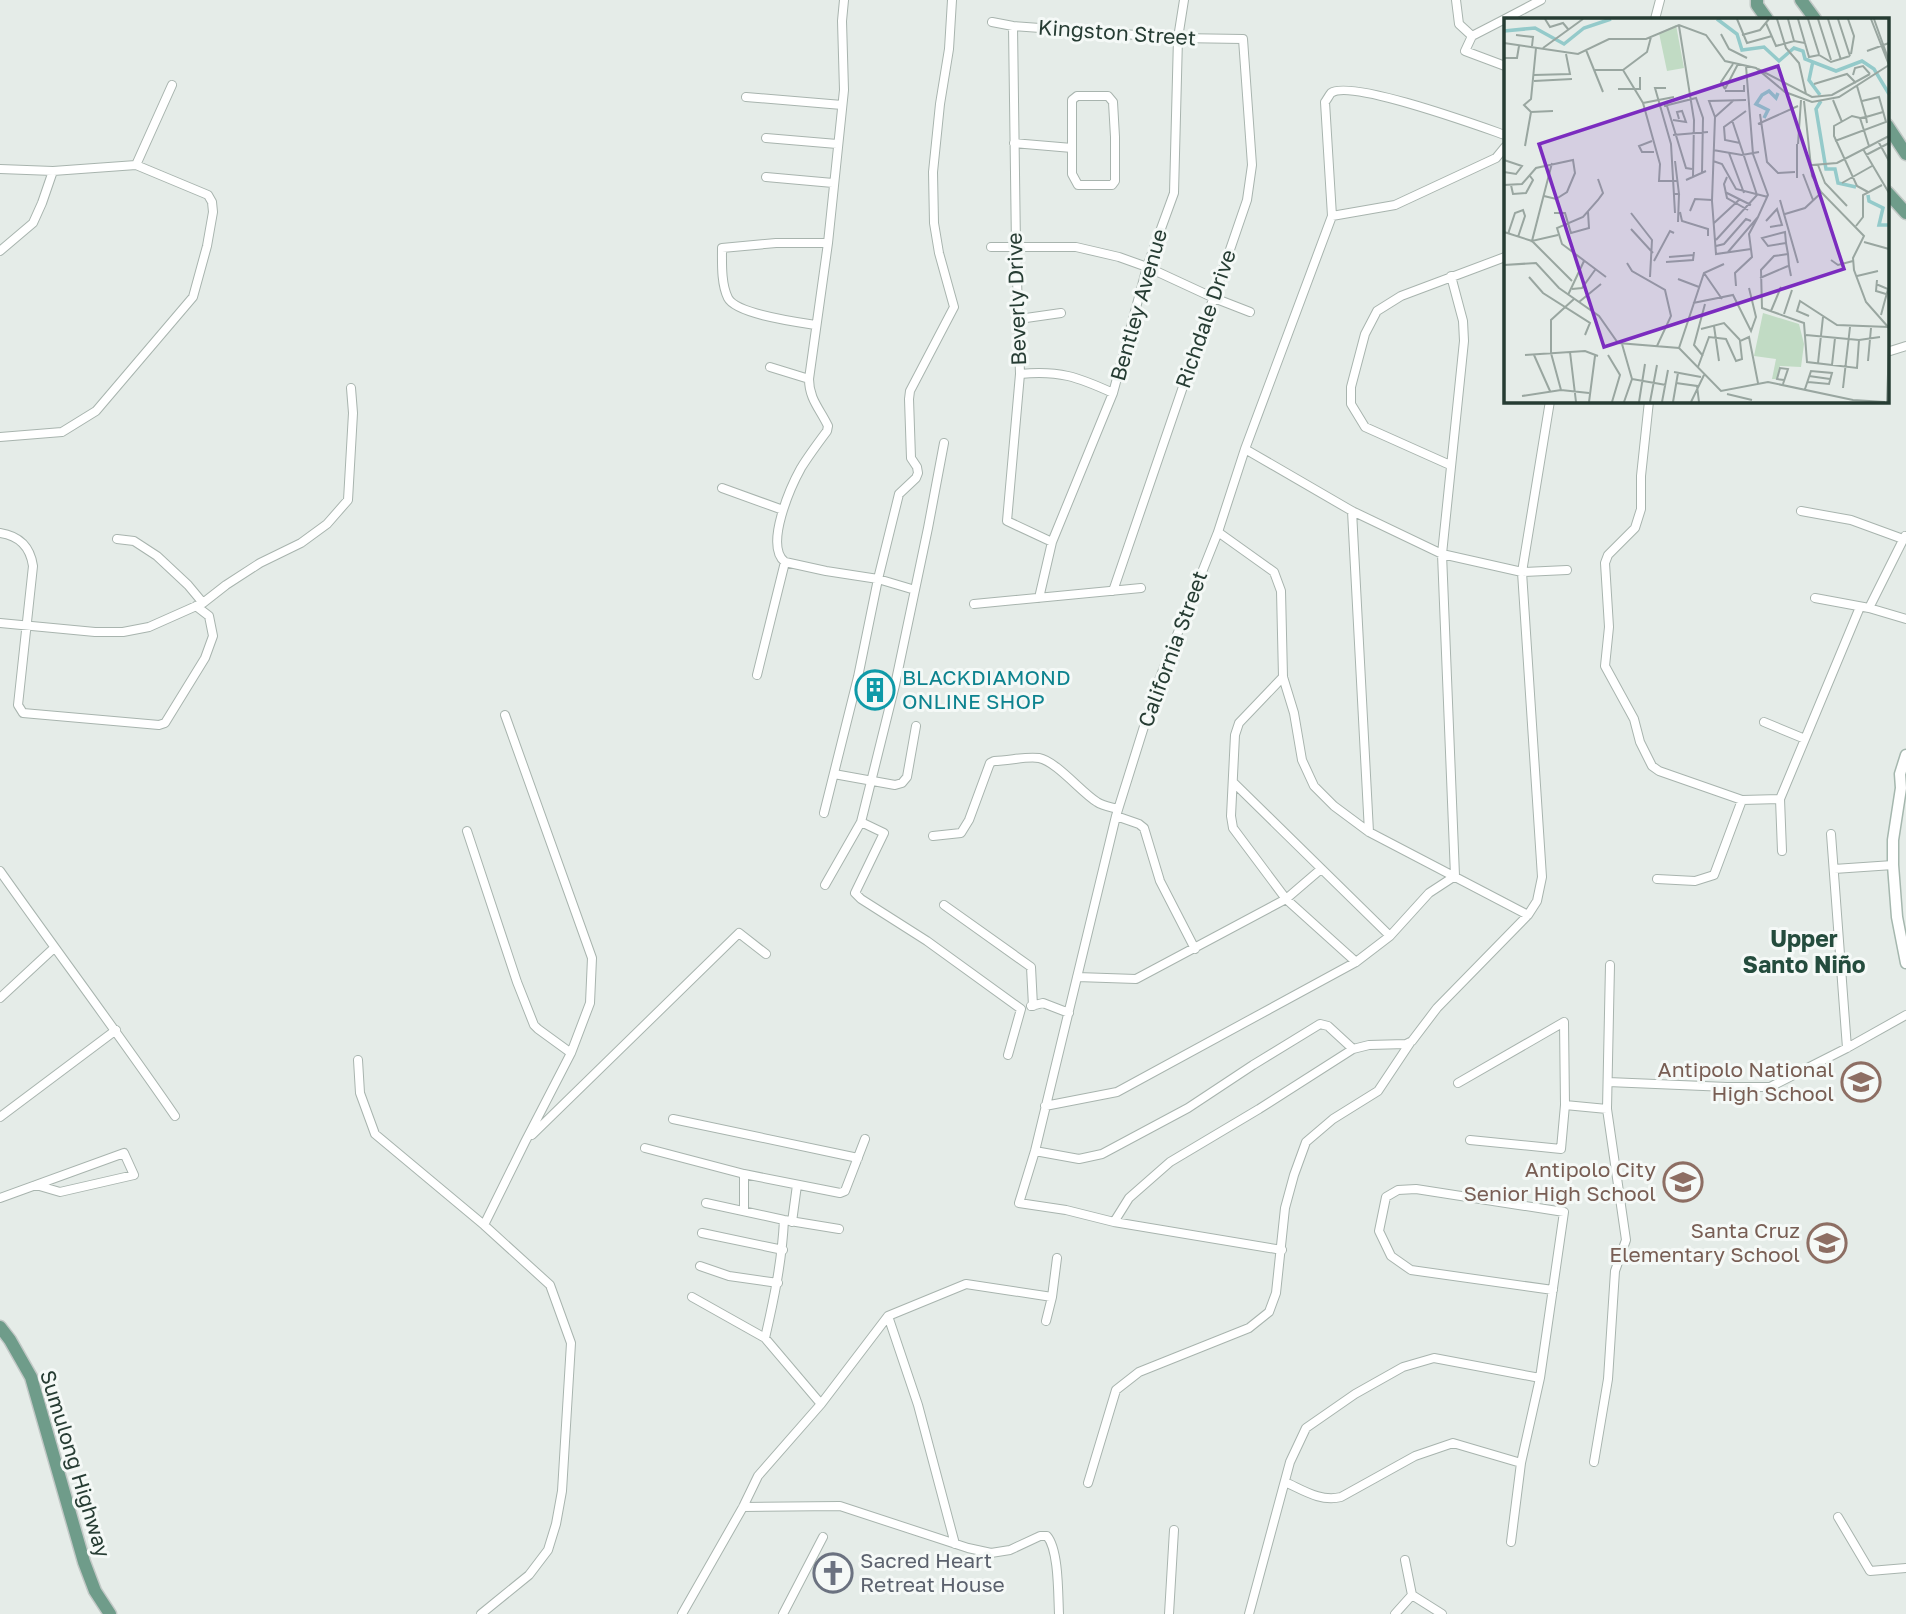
<svg xmlns="http://www.w3.org/2000/svg" width="1906" height="1614" font-family="'Golos Text',sans-serif">
<rect width="100%" height="100%" fill="#e5ece8"/>
<g fill="none" stroke-linecap="round" stroke-linejoin="round">
<g stroke="#a8b4ae" stroke-width="10">
<path id="street" d="M844,0L842,21L844,90L828,243L809,379C809,399 820,409 828,426L827,431C818,443 809,455 801,468C791,486 764,546 785,562L826,571L878,579L915,590
M1456,0L1459,24L1472,36
M1505,19L1472,36L1465,51L1505,66
M1505,19L1541,0
M1655,19L1660,0
M992,22L1013,26L1178,38L1243,39L1252,165L1247,200L1113,591
M1013,26L1016,247L1020,374L1007,521L1052,542
M1077,96H1108L1113,102L1115,137V181L1112,185H1078L1072,174V100Z
M746,97L842,105
M766,138L837,144
M1014,143L1072,148
M136,165L172,85
M0,169L53,171L136,165L208,195L212,202L213,212L207,246L193,297L96,411L62,432L0,437
M766,177L833,183
M1332,216L1395,205L1496,158L1505,147
M991,247H1076L1119,257L1147,267L1214,298L1250,312
M0,251L33,223L42,203L53,171
M1019,319L1061,313
M816,325C797,322 736,314 728,298C721,284 722,263 722,248L776,243H828
M1887,352L1906,346
M770,367L809,379
M1020,374C1059,370 1078,377 1113,393
M1649,401L1641,476V509L1635,528L1608,555L1605,563L1609,627L1605,666L1634,719L1640,742L1652,766L1659,771L1742,800L1780,799
M1245,449L1352,511L1442,554L1522,572L1567,570
M1450,465L1365,427L1351,404V387L1365,334L1377,311L1401,296L1505,257
M722,488L783,510
M1352,511L1369,832
M1801,511L1851,520L1903,539
M1218,532L1274,572L1281,591L1283,677L1294,713L1302,760L1314,786L1334,806L1369,832L1528,915
M0,533C19,536 30,546 33,566L18,705L23,713L159,725L165,723L205,658L213,636L209,616L196,606
M117,539L134,541L157,556L188,585L203,603
M1039,598L1052,542L1113,393L1147,267L1174,193L1178,38L1184,0
M1815,598L1869,608L1906,619
M974,604L1141,588
M1869,608L1905,536
M0,623L95,632H123L149,627L203,603L226,585L260,563L301,543L327,524L348,500L353,413L351,388
M757,675L785,562
M858,677L895,685L928,528L944,443
M1283,677L1239,723L1235,735L1231,816L1233,828L1286,899L1356,962
M1764,722L1805,739
M834,774L895,785L902,783L907,777L916,726
M1234,783L1390,936
M824,813L858,677L878,579L899,494L916,478L918,473L917,467L911,458L909,399L910,391L954,307L939,253L934,223L933,172L940,104L949,49L952,0
M1116,816L1139,824L1144,828L1160,881L1195,949
M861,822L884,833L855,893L861,899L927,941L1021,1009L1008,1055
M467,831L517,982L534,1025L538,1029L571,1053
M1831,834L1847,1048
M933,836L961,833L969,820L990,763L994,761C1009,761 1025,756 1039,758C1056,761 1082,793 1097,802C1103,806 1111,807 1118,809
M1782,851L1780,799L1860,607
M1834,869L1893,865
M0,871C58,953 118,1033 175,1116
M1657,879L1695,881L1714,875L1742,800
M825,885L861,822L895,685
M944,905L1031,967L1033,1006
M1077,977L1136,979L1286,899L1321,869
M0,998L54,948
M1031,1006L1043,1003L1069,1013
M358,1060L360,1093L375,1134L484,1225L550,1285L571,1343L562,1491L556,1524L548,1550L529,1575L481,1614
M1608,1082L1727,1087H1770L1847,1048L1906,1015
M1458,1083L1564,1022L1565,1105L1561,1149L1470,1140
M1565,1105L1607,1109
M1045,1106L1117,1092L1356,962L1390,936L1429,893L1455,876L1442,554L1464,341L1463,321L1451,276
M0,1117L116,1030
M673,1119L858,1158
M532,1135L739,933L766,954
M645,1148L744,1174L840,1193L845,1191L865,1139
M1035,1151L1079,1159L1102,1154L1188,1108L1253,1065L1320,1024L1328,1026L1353,1049
M744,1174V1211
M0,1198L124,1153L134,1175L60,1192L36,1185
M706,1203L784,1220L839,1229
M792,1222L797,1185
M1114,1222L1129,1198L1170,1162L1259,1109L1353,1049L1369,1045L1406,1044L1412,1041L1437,1008L1528,915L1537,901L1542,877L1522,572L1550,401
M484,1225L525,1142L571,1053L590,1003L592,958L505,715
M702,1233L783,1250
M1282,1250L1114,1222L1066,1210L1019,1203L1035,1151L1116,816L1157,685L1218,532L1245,449L1332,216L1325,102C1326,101 1330,94 1331,93C1350,79 1479,126 1505,135
M700,1266L729,1276L778,1283
M692,1297L765,1338L821,1404
M888,1316L918,1405L955,1544
M1046,1321L1052,1297L1057,1258
M765,1338C774,1299 782,1261 784,1220
M1594,1462L1608,1379L1615,1271L1626,1240L1607,1109L1610,965
M1285,1482C1303,1490 1320,1502 1341,1497L1415,1456L1453,1443L1521,1463
M1088,1483L1116,1390L1139,1372L1249,1328L1269,1312L1276,1293L1285,1208L1294,1175L1306,1142L1333,1119L1378,1091L1410,1043
M743,1507L840,1506L968,1548L991,1553L1010,1550L1040,1536H1047C1059,1550 1058,1595 1059,1614
M1838,1517L1870,1571L1906,1568
M1511,1542L1521,1463L1540,1378L1564,1212L1416,1189L1398,1190L1386,1197L1379,1231L1391,1256L1411,1270L1553,1290
M1405,1560L1412,1595L1442,1614
M682,1614L743,1507L758,1476L821,1404L888,1316L966,1284L1052,1297
M783,1614L823,1537
M1169,1614L1174,1530
M1249,1614L1290,1462L1306,1428L1355,1394L1403,1367L1434,1358L1540,1378
M1395,1614L1412,1595"/>
</g>
<g stroke="#a5b7ae" stroke-width="13">
<path id="secondary" d="M1906,755L1900,774L1901,788L1893,840V865L1897,917L1906,963"/>
</g>
<g stroke="#c2c8c6" stroke-width="15">
<path id="primary" d="M1757,0V5L1767,19
M1801,0L1815,19
M1887,125L1906,154
M1887,192L1906,213
M0,1327L10,1340L31,1377L84,1562L95,1591L110,1614"/>
</g>
<use href="#street" stroke="#fff" stroke-width="8"/>
<use href="#secondary" stroke="#fff" stroke-width="10"/>
<use href="#primary" stroke="#6f9c8a" stroke-width="12"/>
</g>
<defs>
<g id="building-ring" transform="scale(2.0125)"><circle r="9.5" fill="#f5f9f7" stroke="#0f9aa8" stroke-width="1.5"/><path d="M-4-6H4V6H1V3H-1V6H-4ZM-2.5-4.3h1.7v1.8h-1.7ZM.8-4.3h1.7v1.8H.8ZM-2.5-1h1.7V.8h-1.7ZM.8-1h1.7V.8H.8Z" fill="#0f9aa8"/></g>
<g id="school-ring" transform="scale(2.0125)"><circle r="9.5" fill="#f5f9f7" stroke="#8d6e63" stroke-width="1.5"/><path d="M0-5L7-2L0 1L-7-2ZM-4 1L0 2.5L4 1V4Q0 6-4 4Z" fill="#8d6e63"/></g>
<g id="church-ring" transform="scale(2.0125)"><circle r="9.5" fill="#f5f9f7" stroke="#6b7280" stroke-width="1.5"/><path d="M-1.2-6h2.4v3.5h3.3v2.4h-3.3V6h-2.4V-.1h-3.3v-2.4h3.3Z" fill="#6b7280"/></g>
</defs>
<g fill-rule="evenodd">
<use href="#building-ring" x="875" y="690"/>
<use href="#school-ring" x="1861" y="1082"/>
<use href="#school-ring" x="1683" y="1182"/>
<use href="#school-ring" x="1827" y="1243"/>
<use href="#church-ring" x="833" y="1573"/>
</g>
<g text-anchor="middle" stroke-width="6" stroke-linejoin="round" paint-order="stroke">
<g font-size="21" fill="#263c33" stroke="#f5f9f7">
<text transform="translate(1117 33) rotate(4)" y="7">Kingston Street</text>
<text transform="translate(1017 299) rotate(-92)" y="7">Beverly Drive</text>
<text transform="translate(1139 305) rotate(-74)" y="7">Bentley Avenue</text>
<text transform="translate(1206 319) rotate(-71)" y="7">Richdale Drive</text>
<text transform="translate(1173 649) rotate(-70)" y="7">California Street</text>
<text transform="translate(75 1464) rotate(73)" y="7">Sumulong Highway</text>
</g>
<g font-size="21" fill="#0d838f" stroke="#f5f9f7" text-anchor="start">
<text x="902" y="685">BLACKDIAMOND<tspan x="902" dy="24">ONLINE SHOP</tspan></text>
</g>
<g font-size="21" fill="#785e54" stroke="#f5f9f7" text-anchor="end">
<text x="1834" y="1077">Antipolo National<tspan x="1834" dy="24">High School</tspan></text>
<text x="1656" y="1177">Antipolo City<tspan x="1656" dy="24">Senior High School</tspan></text>
<text x="1800" y="1238">Santa Cruz<tspan x="1800" dy="24">Elementary School</tspan></text>
</g>
<g font-size="21" fill="#5b616d" stroke="#f5f9f7" text-anchor="start">
<text x="860" y="1568">Sacred Heart<tspan x="860" dy="24">Retreat House</tspan></text>
</g>
<g font-size="23" font-weight="bold" fill="#244c3d" stroke="#f5f9f7">
<text x="1804" y="947">Upper<tspan x="1804" dy="26">Santo Niño</tspan></text>
</g>
</g>
<g transform="translate(1504 18)">
<rect width="385" height="385" fill="#e5ece8"/>
<path d="M172,7L180,50L163,53L155,15ZM259,295L295,306L300,326L297,349L276,348L273,361H268L272,341L250,338Z" fill="#c1dbc4"/>
<path fill="none" stroke="#94caca" stroke-width="3.5" d="M213,1L233,16L238,32L260,29L275,43L290,30L299,33L301,41L332,53L358,43L370,51L385,76M0,13L31,10L60,26L80,10L107,1M309,43L305,62L316,77M317,83L312,91L322,151H331L334,165L352,169M260,100L264,92L252,86L258,77L265,73L272,80L274,75M364,177L365,183L379,190L375,207H385"/>
<path fill="none" stroke="#99a6a0" stroke-width="2" d="M41,1L46,9L59,5L64,11M233,1L243,25L268,18M273,1L282,30L295,45L302,76M284,1L290,23M294,1L301,25M304,1L315,36M314,1L327,42M324,1L337,42M334,1L346,38M344,1L350,18L347,36M367,1L385,47M370,1L385,43M262,5L272,28L290,23L301,25L305,39L315,37L327,44L346,38M175,8L190,102L189,159M217,16L225,31L243,40M12,17L29,19L28,28M238,17L256,12L265,1M0,25L74,36L105,21H142L175,7L202,17L221,43L252,50L281,74L308,84L335,79L385,47M32,30L27,81L20,87L27,94L49,93M39,30L79,1M82,32L99,74M363,33L385,25M0,40H13L15,28M254,51L308,79L328,77L366,56M91,52H119L143,34L147,19M119,52L139,85L156,146L155,163H174M30,57L66,56L62,36M349,57L351,50L359,48L366,56M30,63L68,61M310,66L343,56L352,65M353,68L362,99L356,100L365,128M162,70H151L167,126L171,195M114,71H136V59M221,71L217,64L229,46M221,71L234,46M221,73H240V67M242,82L205,83L211,99L208,183L212,236L247,231M329,82L338,104M300,83L308,158L317,174L360,218L349,240L350,252L362,284L385,310M139,85L170,79M160,88L192,80L199,100L198,155M163,88L182,150L188,151M256,96L263,144L274,155L291,154M211,99L230,82M356,100L348,98L330,108V118L353,168L364,174M169,102L182,104L178,93L173,94L175,101M363,105L362,99L379,94M254,106L294,88M169,117L204,114M148,123L135,128L138,134H150M331,123L382,104L375,79L358,83M374,123L385,143M236,125L221,122L220,109L242,93M293,126V160M294,126L297,82M21,128L27,94M359,131L385,175M209,132L238,137L255,134M225,135L240,175M362,137L385,125M0,142L18,148L12,156L0,154M209,143L218,146L232,171L264,179M48,145L28,223L54,217M308,147L333,145L385,118M314,147L321,165L343,188M299,156L309,182M223,159L220,166L223,180L244,192M94,161L99,175L94,182L79,199L53,210L58,226L102,259M182,162L202,153M338,165L368,148M0,167L18,166L32,150L69,142L71,155L63,174L52,181L40,178M7,167L9,176L22,175L29,162L26,158M221,174L247,187M170,176H175L171,143M276,182L294,245M186,193L191,181L208,182M176,194L178,203L204,211V218M50,195H61L67,215L85,210L84,194M127,195L148,222L146,259M281,196L301,190L317,175M262,203L273,191L278,207L266,209M174,204L175,176M210,205L236,181M352,208L359,199V177L378,167M127,211L149,235M0,214L28,223L68,263M4,216L11,195L19,192L21,198L14,219M212,222L253,177L228,102M360,224L385,231M282,225L264,228L258,220L281,214L282,225L284,236L285,248L287,258M212,228L220,226L242,201L247,203M224,234L254,199L264,177L249,136L242,48M284,236L270,238L257,252L258,290L300,305L303,344L353,350L355,322M165,239L190,237M327,242L334,247L349,243M150,243L166,213L170,215M162,244L189,242L190,234M123,245L128,253L161,272L167,298L153,328M0,247L32,245L55,270L95,298L114,325L175,330L217,373L264,364L349,382L381,384M200,255L218,281M353,258L374,253M25,259L39,275L86,305L81,317M256,260L284,248M174,261L195,269M373,262L372,273L382,276M372,266L384,271L377,297M232,268L231,255L248,239L245,216L254,199M68,271L78,270L91,252M64,277L80,243M75,284L97,266M189,285L229,277L247,313L252,299L245,270M267,293L277,269M280,296L288,272M305,298L293,293L296,283L333,307L385,309M210,308L215,343M197,311L220,305L236,322M302,317L355,322L376,319M118,326L128,361L120,384M175,330L200,255L220,246M66,334L72,384M21,337L81,333L94,338M30,337L46,373M104,337L116,357L108,384M199,338L190,327L201,286M364,343L367,310M314,345L319,299M328,347L331,320M194,349L205,319L222,321L232,343L238,341L236,323L245,319L254,365M170,354L197,359M305,358L326,361M128,361L162,367M172,365L193,368L195,384M279,366L284,351L276,350L273,361L280,362M339,370L346,309M301,371L307,353L328,355L325,366L304,364M57,372L47,335V302L70,281M223,376L248,382M18,378L57,372L85,375M85,384L91,338M135,384L141,346M146,384L153,347M158,384L164,352M169,384L174,355M187,384L200,357M383,384L385,328"/>
<path fill="#7b2cbf" fill-opacity="0.15" stroke="#7b2cbf" stroke-width="3.5" d="M274,48L340,251L100,329L35,126Z"/>
<rect width="385" height="385" fill="none" stroke="#263c33" stroke-width="3.5"/>
</g>
</svg>
